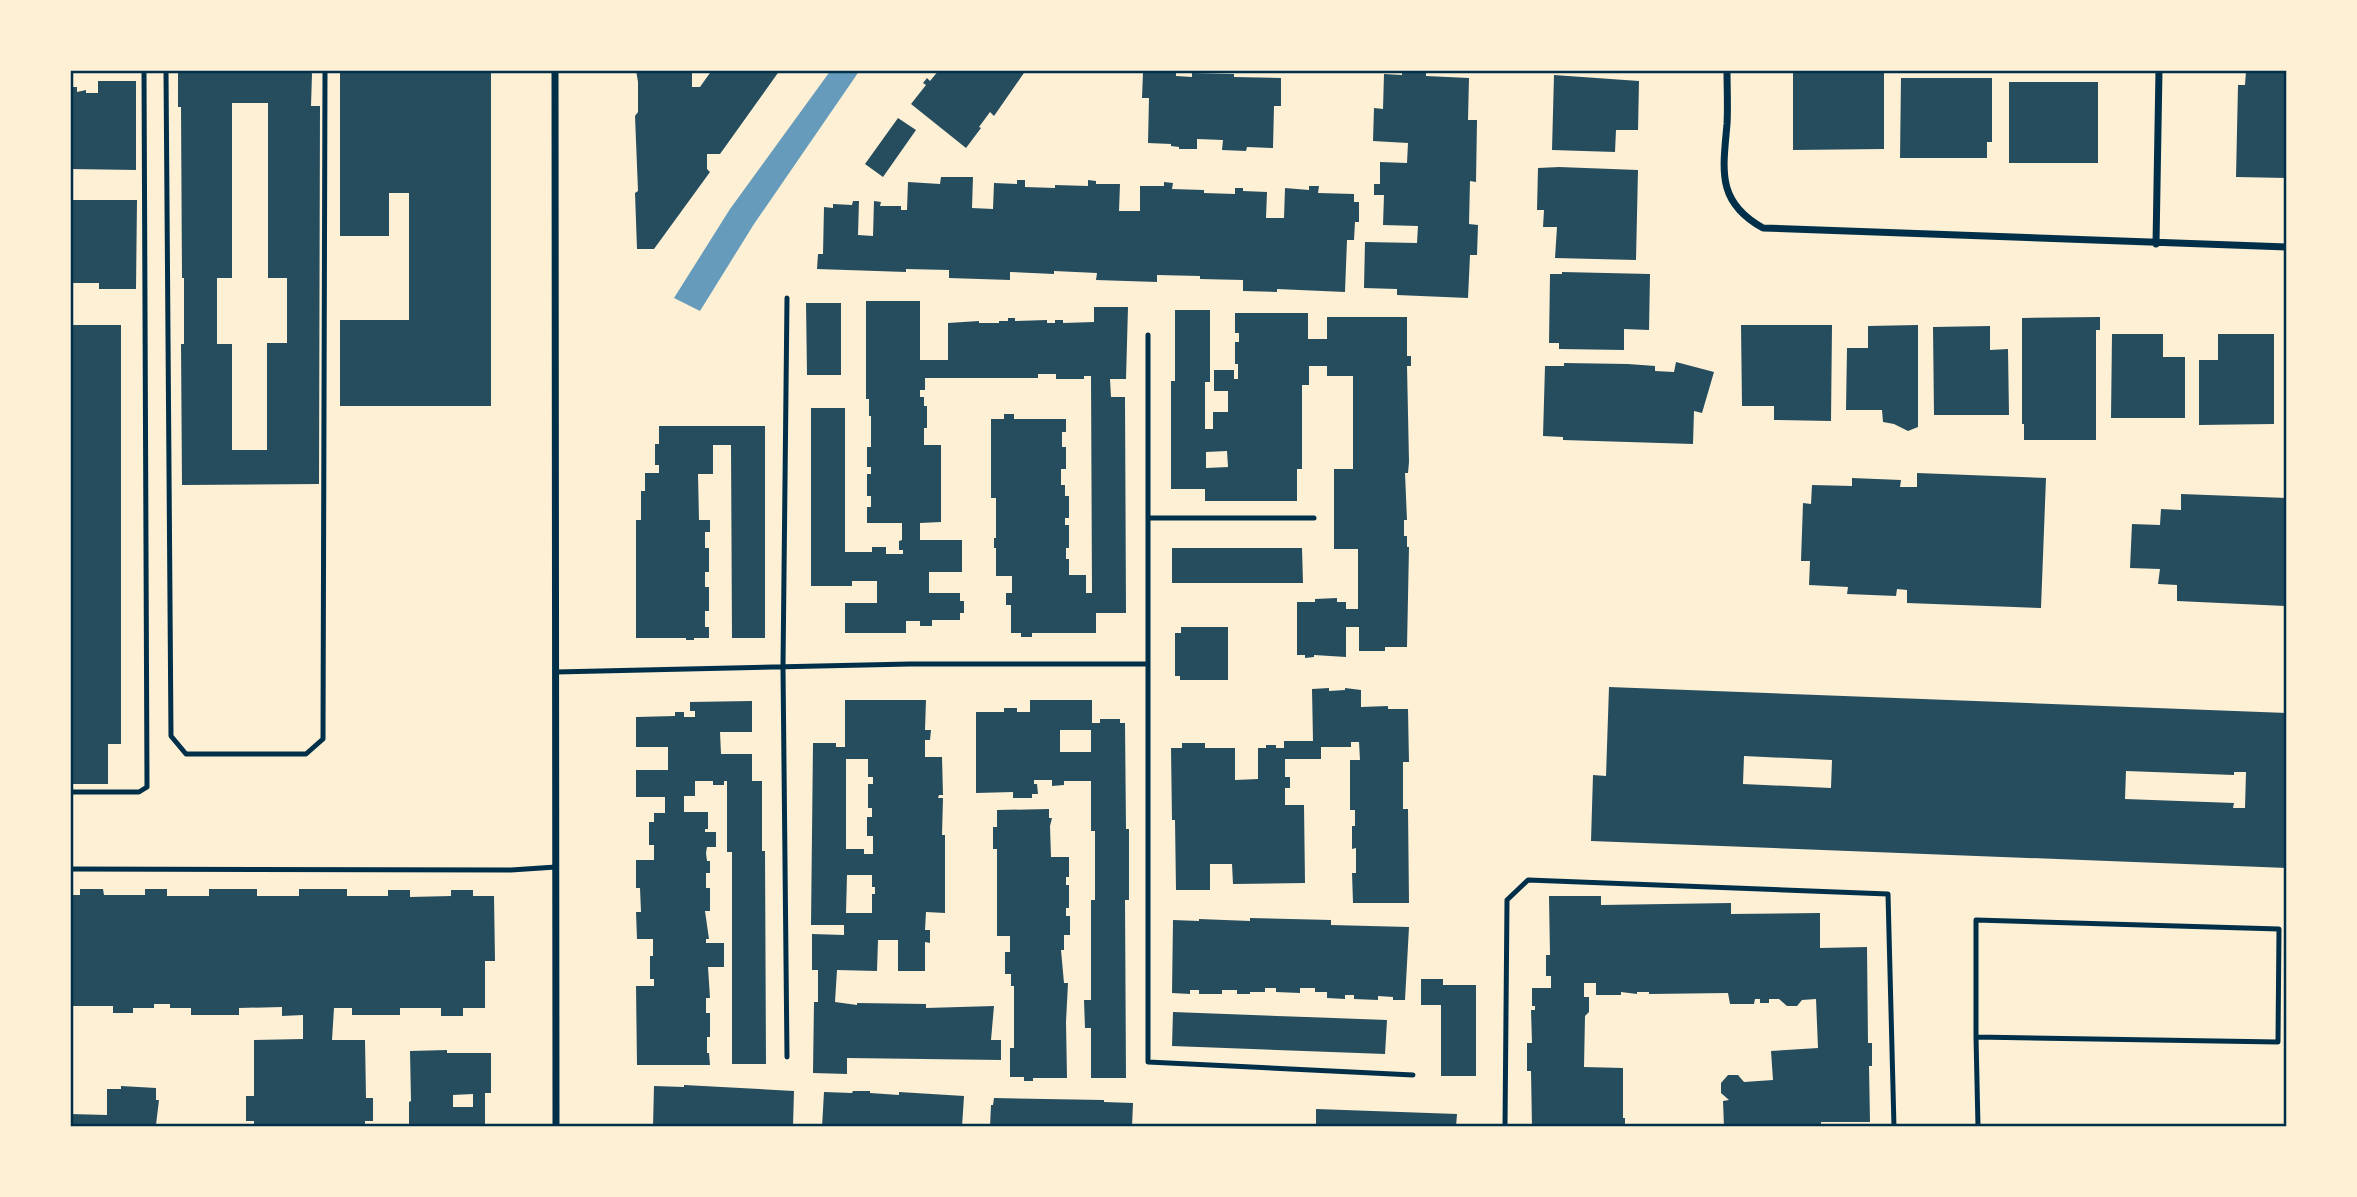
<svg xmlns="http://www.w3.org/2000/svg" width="2357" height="1197" font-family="Jost,sans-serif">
<rect width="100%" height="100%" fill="#fdf0d5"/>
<path fill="#669bbc" d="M831,70H860L754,224L700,311L674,298L730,209Z"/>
<path fill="#264d5e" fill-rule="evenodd" d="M178,70H310L312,74L311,106H320L319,484L182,485L181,344H184V278H182L181,107H178ZM232,103H268V278H287V343H267V450H232V344H217V278H232Z
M340,70H491V406H340V320H409V193H389V236H340Z
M636,70H692V87H700L712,70H780L720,154H707V169L710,172L654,249H637L635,193L638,191L635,116L638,112V82Z
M939,70H1026L994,116L990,112L979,127L981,128L966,148L911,104L926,85L923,83L927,78L930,81Z
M1402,70H1426V76L1469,78L1468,120H1477L1476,182L1470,181L1469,224L1478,225L1477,255H1470L1468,298L1397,295V289L1364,288L1365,242L1417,243L1418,226L1383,225L1384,195H1374V184H1380V162L1407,163L1408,143L1373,141L1374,108L1383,109L1384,74L1402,75Z
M1793,70H1884V149L1793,150Z
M2246,71L2287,72V178L2236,177L2238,85H2245Z
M1143,72L1176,73V76L1192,77V73L1234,74V77L1281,78V106H1274L1273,148L1247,147L1246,151L1222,150L1223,140L1197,139V149H1179V147L1171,146V144L1148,143L1149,98H1142Z
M1554,75L1639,81L1638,130H1616L1615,152L1552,150Z
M1901,78H1992V142H1987V158H1900Z
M98,81H136V170L70,169V87H77V92L86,90V93H98Z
M2009,82H2098V163H2009Z
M898,118L916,130L883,177L865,164Z
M1559,167L1638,170L1636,260L1555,258L1557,227H1543L1544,210H1537L1538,168Z
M941,177H973L972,208L993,209L994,183L1017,184V180H1025V187L1055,188V185L1088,186V180L1096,181V184H1120L1119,211H1140V186H1164V182L1173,183L1172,189L1204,190V193L1235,194V188H1243V191L1267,192L1266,218H1284L1285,188L1309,190V186H1319L1318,193L1354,194V202H1359V222H1355L1354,240H1347L1345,292L1277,289V292L1243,291V280L1200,279V276L1157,275V282L1096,280L1097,273L1054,271V274L1010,272V280L949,278V270L906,269V272L817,269L818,254H823L824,207L833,208V204L852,205L853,201H859L858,235L873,236L874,201L881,202L880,206H901V210H907L908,182L940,184Z
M70,200H137L136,289H99V283H70Z
M1562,272L1650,274L1649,330L1624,329V350L1559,349V343H1549L1550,274H1562Z
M866,301H920V360H948V323L979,321V323H999V321H1008V318H1015V321L1047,320V323H1055V320H1063V323L1094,322V307H1128L1126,379H1110L1111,397H1125L1126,613H1096V633H1032V637H1021V633H1011V605H1006V593H1012V576H996V548H994V538H996V498H991V419H1004V414H1014V419H1066V432H1062V447H1066V469H1061V485H1065V496H1069V518H1065V525H1069V548H1066V559H1069V575H1086V593H1092L1091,376H1084V379H1056V374H1038V378H925V390H920V397H924V406H927V428H924V445H941V522L920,523V540H962V572H929V593H960V601H964V613H960V620H932V626H920V621H906V633H845V603H877V581H852V586H811V408H845V552H872V547H886V554H903V550H899V541L902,540V523H867V507H871V496H867V474H871V467H867V447H871V416H869V399H866Z
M806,303H841V375H807Z
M1175,310H1210V382H1205V429H1213V412H1228V391H1214V370H1234V379H1238V364H1235V342H1239V333H1235V313H1308V339H1327V317H1407V356H1411V366H1407L1409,462L1408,473H1405L1407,520H1404V536H1407V547H1409L1407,647H1385V651H1359V627H1346V657L1314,655V657L1305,658V655H1297V602H1315V599L1337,598V602H1346V609H1358V549H1334V469H1353V376H1327V366H1309V385H1302V469H1297V501H1205V489H1171V381H1175ZM1227,451L1228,467L1206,468V452Z
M2100,317V330H2096V440H2024V424H2022V318Z
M70,325H121V744H108V784H70Z
M1741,325H1832L1831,421L1774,420V406H1742Z
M1918,325V427L1908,431L1894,424L1883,422L1882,410H1846L1847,348H1868V326Z
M1990,326V350L2008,349L2009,415H1934L1933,327Z
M2112,334H2163V357H2185V418H2111Z
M2218,334H2274V424L2199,425V360H2218Z
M1676,362L1714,372L1702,413L1694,411L1693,444L1563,440V437L1543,436L1545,366H1564V363L1628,364L1655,366V371L1674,372Z
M659,426H765V638H732L731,445H713V474H698L699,520H710V532H705V548H709V572H705V587H709V611H705V627H709V638H694V640H686V638H636V520H641V491H645V473H659V465H655V444H659Z
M1917,473L2046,478L2041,608L1907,603V590L1897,589L1896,596L1847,594L1848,587L1809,585L1810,561H1801L1803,503L1811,504L1812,485L1852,486V478L1901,480L1900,487H1917Z
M2181,494L2287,498V589H2285V606L2177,601V585L2158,584L2160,569L2130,568L2132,524L2160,525L2161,509L2181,510Z
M1172,548H1302L1303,583H1172Z
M1181,627H1228V680H1180V676H1175V633H1181Z
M1609,687L2287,713V868L1591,841L1593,775L1606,776ZM1744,756L1832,760L1831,788L1743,784ZM2126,771L2234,775V772H2246L2245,808H2233L2234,803L2125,799Z
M1329,688V691L1345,690V688L1361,690V707L1388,706V709H1408L1409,762H1403V809H1408L1409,903H1353L1352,873H1356V848L1352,849V826H1355V810H1350V760H1360L1359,742H1351V747H1321V759H1285V777H1290V788H1285V805H1304L1305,883L1233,884L1232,864H1210V890H1176L1175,820H1172L1171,748H1182V743H1205V748H1235V780L1258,779V748H1266V745H1276V748H1284V741H1313L1312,689Z
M845,700H926L925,730H931L930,740H925V757H942L943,795H939L938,798H943L942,835H945V913L926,912L925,930H930V943L925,942V971H898V940H878L877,971L837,970L835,1002L857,1005V1003L926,1004V1008L994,1006L991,1040H1001V1060L847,1058V1074L813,1073L814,1002H818V970H812V934L844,935V925H811L813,743H836V747H845ZM846,759H868V777H873V784H868V808H872V817H867V836H873V854H864V849H846ZM847,875H872V887H875V894H872V913H846Z
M1030,700H1092V723H1100V719H1120V723H1125L1126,829H1129V900H1125L1126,1078H1091V1028H1085L1084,1000H1091V900H1095V831H1091V781H1064V785L1052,786V780H1034V784H1037L1038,794H1032V798H1013V792L976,793V712H1004V708H1017V712H1030ZM1060,730H1091V752H1060Z
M752,701V732H720L721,754H752V781H762V851H765L766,1064H732V852H727V781H724V785H713V781H695V796H684V812H708V829H705V832H716V847H707L706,853L707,861H710V873H706V888H710V911H705L709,939H706V943H724V967H708L710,998H706V1013H710V1037H707V1053H709L710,1065H637L636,986H654V979H650V956H653V939H637L636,912H641L640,888H636V860H654V845H649V822H654V813H665V797H636V770H668V747H636V717L675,716V712H684V717H695V711H690V702Z
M1049,809V818H1052L1050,826L1051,857H1069V877H1066V885H1069V908H1066V916H1070V935H1064V950H1061L1064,983H1068L1066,1022L1067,1078H1033V1081H1024V1077H1010V1048H1014V986H1011V974H1005V952H1010V936H997V849H993V827H997V810Z
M80,889H103L104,895H145V889H167V896H209V889H257V896H299V889H347V896H388V890H410V897L451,896V890H473V896H494L495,961H485V1008H463V1016H441V1008H400V1015H352V1008H334L332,1040H365L366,1098H373V1121H365V1127H254V1121H246V1096H254V1040L303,1039V1015L282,1016V1007L239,1008V1015H191V1008H170V1004H154V1008H133V1013H113V1006H70V895H80Z
M1549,896H1601V905L1731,903V914L1820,913V948L1867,947L1868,1043H1872V1066H1869L1870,1122H1821V1127H1724L1723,1101L1729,1100L1721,1093V1083L1728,1075H1738L1744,1082L1773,1080L1771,1051L1818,1048L1816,999L1802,1000L1797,1006H1787L1779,999H1769V1003H1760V999H1755L1754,1004H1730L1728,993L1649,994V992H1637V994L1621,992V995H1596V983H1584V997H1589V1012L1585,1016L1584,1067L1623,1068V1118H1625V1127H1532L1531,1071H1527V1043H1532L1531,1010H1535V1006H1532V988H1551V976H1546V955H1550Z
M1250,918L1331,920V925L1409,927L1405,1000H1393V997L1378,996V1000L1354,999V995H1345V999L1327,998V992H1315V988H1300V993L1276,992V988H1265V992H1250V994H1237V990H1222V994H1199V990H1190V994L1172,993L1173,920L1199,921V919L1250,921Z
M1421,979H1443V985H1476V1076H1441V1005H1421Z
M1173,1012L1387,1020L1385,1054L1172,1046Z
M447,1050V1053H491V1093H485V1127H409V1102L411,1101L410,1051ZM473,1094V1107H453V1095Z
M684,1085L794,1091L793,1127H653L654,1086L684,1087Z
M121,1086L156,1088V1100H159L156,1125L70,1127V1114L107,1115V1089H121Z
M853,1091H870V1093L899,1095V1092L964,1096L962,1127H822L824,1092L852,1093Z
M994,1098L1104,1100V1102L1133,1103L1132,1127H990L991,1105H993Z
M1316,1109L1457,1114L1456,1127H1316Z"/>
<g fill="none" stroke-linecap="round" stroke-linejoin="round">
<path stroke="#003049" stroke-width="5" d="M166,70L171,736L186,754H306L323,739L325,70
M1148,518H1314
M1148,664V1062L1413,1075
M556,672L910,664H1148V335
M70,792H139L147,787L144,70
M70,869L511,870L556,867
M1976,1037L2278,1042L2279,929L1976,920V1037L1978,1127
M787,1057L783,667L787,298
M1505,1127L1507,900L1528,880L1888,894L1894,1127"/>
<path stroke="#003049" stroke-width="7" d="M555,70L556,1127
M1727,70C1727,88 1728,107 1727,124C1723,170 1716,202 1763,228L2287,247
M2156,244L2159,70"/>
</g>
<rect width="2357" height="1197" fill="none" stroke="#fdf0d5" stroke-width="144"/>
<rect x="72" y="72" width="2213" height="1053" fill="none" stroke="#003049" stroke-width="2.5"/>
</svg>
